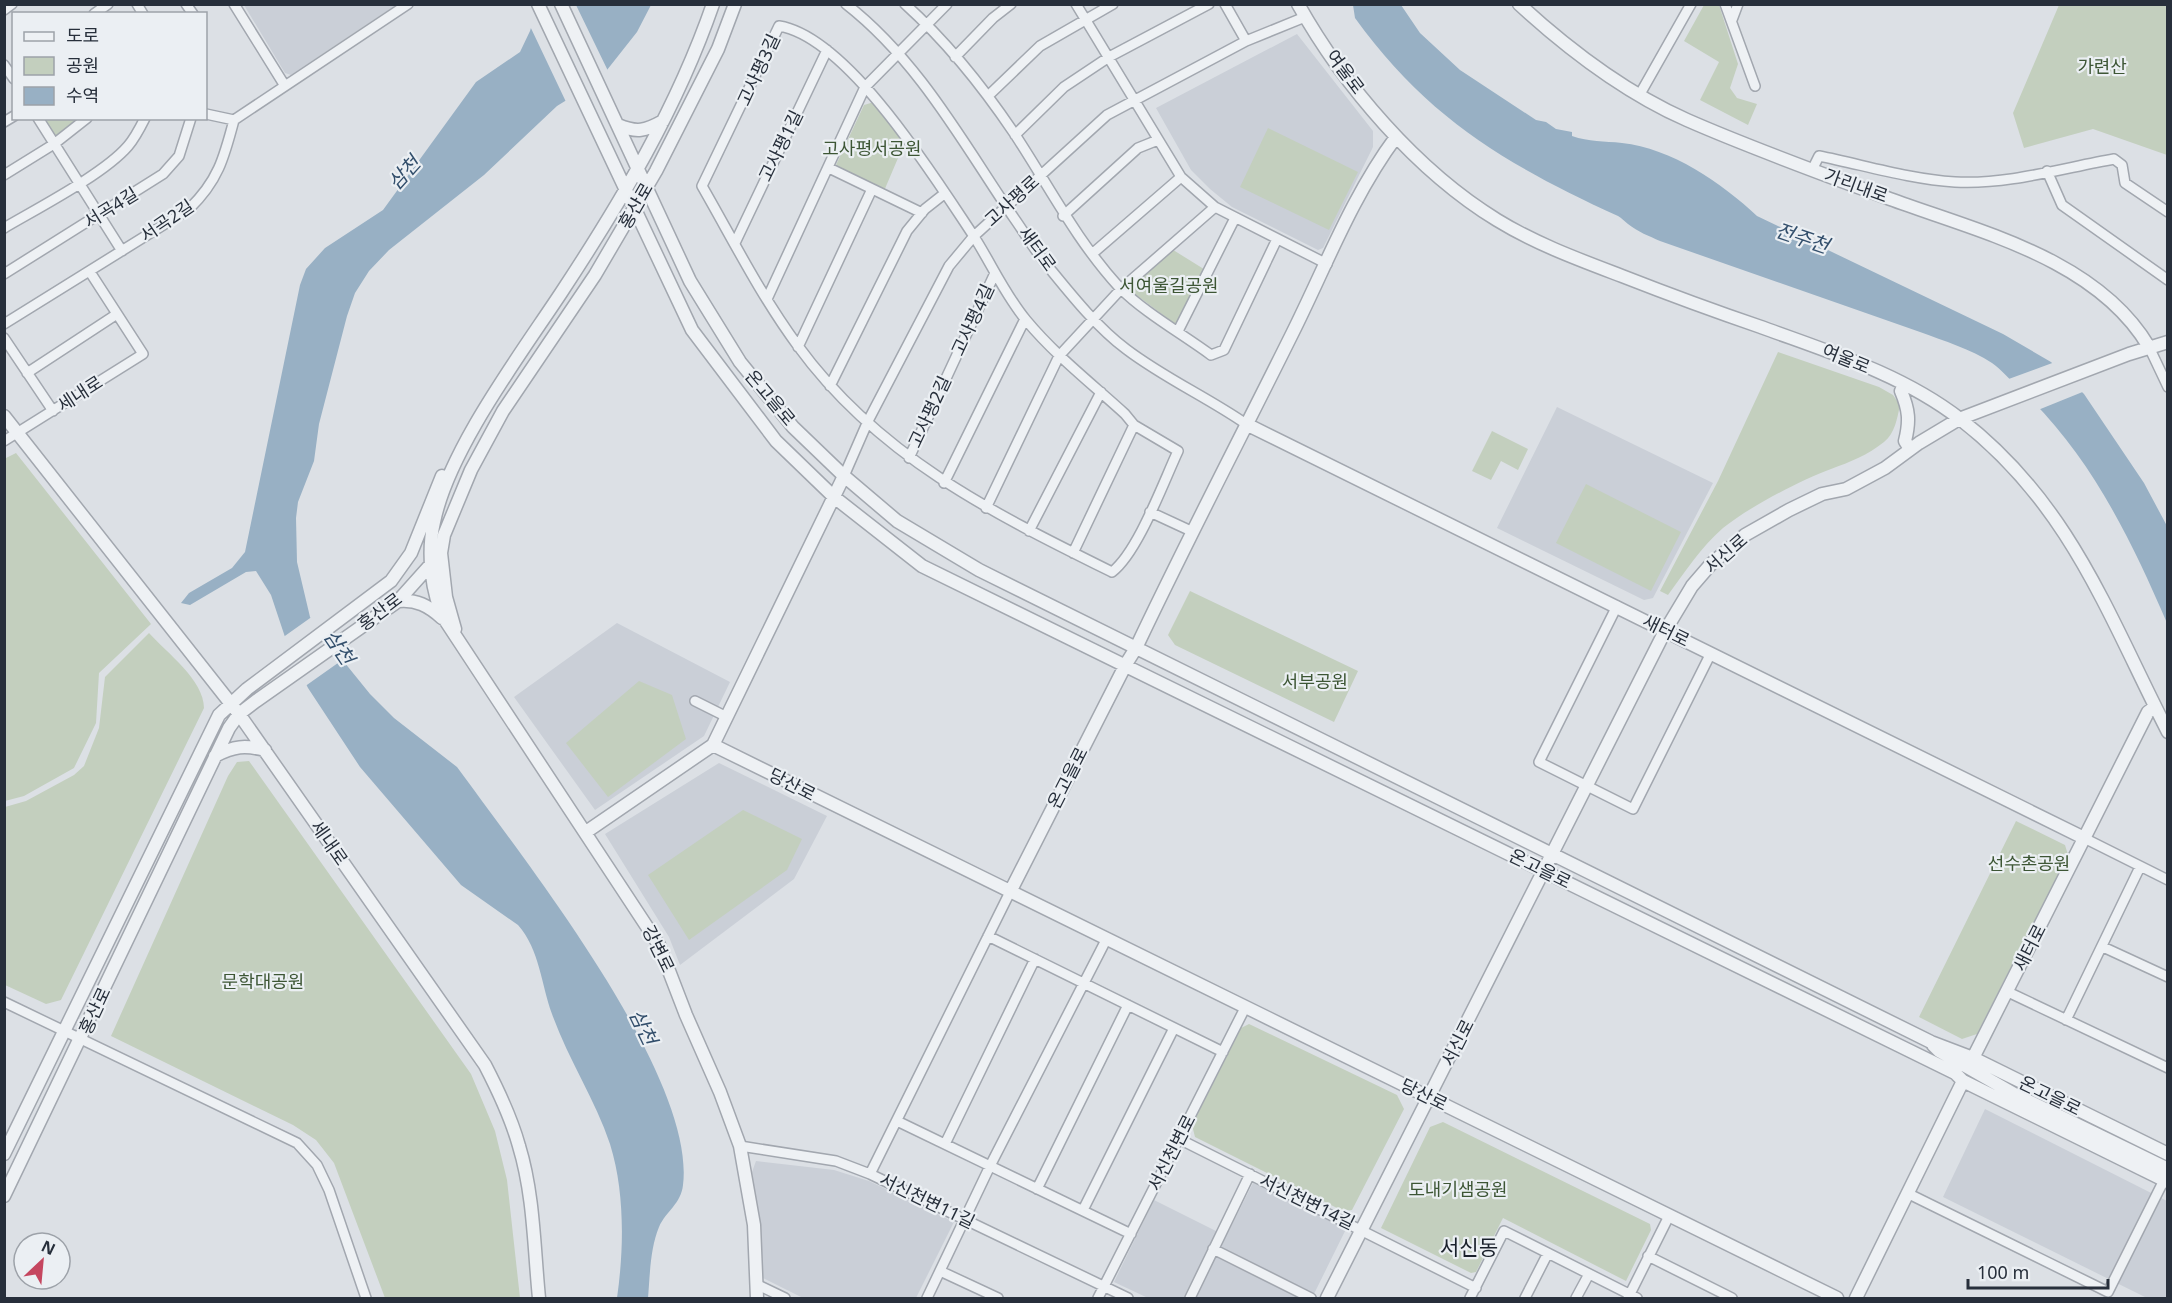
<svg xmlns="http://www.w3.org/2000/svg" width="2172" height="1303" font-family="'Noto Sans','Noto Sans KR',sans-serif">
<rect width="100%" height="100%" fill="#dce0e5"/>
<path fill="#cacfd7" d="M244,5H396L291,75L285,73Z
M1297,34L1373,131V147L1323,248L1318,250L1232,207L1210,189L1191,170L1156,108Z
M1557,407L1713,483L1653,598L1644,600L1497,528Z
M617,623L730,682L704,736L595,810L514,697Z
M719,763L827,816L794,879L680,965L669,937L605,834Z
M1985,1109L2167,1201V1298H2147L1943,1197Z
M756,1161L834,1170L869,1181L954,1222L916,1298H803L763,1278L752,1172Z
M1254,1181L1348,1225L1312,1298H1195Z
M1154,1200L1218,1232L1186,1298H1148L1114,1282Z"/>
<path fill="#c3cfbe" d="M1704,5H1719L1738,64L1730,88L1737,98L1757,104L1748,125L1700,100L1719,62L1684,41Z
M2059,5H2167V155L2093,129L2024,148L2013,113Z
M874,102L904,144L884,191L836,165L864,105Z
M40,119H86L55,142Z
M1268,128L1358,172L1329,230L1240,187Z
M1170,248L1207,271L1181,321L1175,324L1135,294V281Z
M1778,352L1879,387L1893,395L1900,405C1897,419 1895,433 1884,442C1868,455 1850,462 1831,469C1799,481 1749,507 1723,528C1701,547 1685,572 1668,595L1660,591L1718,481Z
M1492,431L1528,449L1518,470L1501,461L1491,480L1472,471Z
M16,453L151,624L99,673L96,723L74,768L24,796L5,801L4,459Z
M1586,484L1681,532L1651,591L1556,543Z
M1190,591L1358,671L1334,722L1175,645L1168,635Z
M149,633C167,653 204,680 204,708L61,1000L46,1004L5,985V807L26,801L74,775L84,766L99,728L105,677Z
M639,681L672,695L686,739L608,797L566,743Z
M249,761L471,1074L495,1131L507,1180L520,1298H385L334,1163L316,1140L293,1125L111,1036L228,776L237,762Z
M743,810L802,839L787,870L689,940L648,875Z
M2016,821L2065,845L2068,855L1977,1034L1962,1039L1919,1017Z
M1249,1024L1397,1095L1404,1109L1352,1210L1343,1211L1195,1137L1192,1125L1241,1028Z
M1443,1122L1650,1224L1651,1230L1626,1281L1503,1218L1476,1272L1471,1273L1381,1228L1430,1127Z"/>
<path fill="#98b0c4" d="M538,5H651L637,32L607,70L591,85L557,106L484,175L389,250L369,271L355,293L347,316L319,424L314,461L298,502L296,518L297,562L310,617L319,631L370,694L394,718L457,767L474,790C535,874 696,1080 683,1185C681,1204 666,1211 659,1227C650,1249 650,1275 648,1298H617C624,1249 625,1192 610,1144C595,1099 568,1059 552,1014C541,984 540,950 518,925L461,885L360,767L308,688L290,652L271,595L256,571L246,572L190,605L181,603L189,593L232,568L245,552L300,285L306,269L325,248L383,210L476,82L520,52L530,31Z
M1353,5H1401L1420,33L1460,70L1536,120L1546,122L1556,129L1572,132V136C1589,142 1604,141 1622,143C1671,148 1722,183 1757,216L2003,334L2051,362L2084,394L2144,483L2167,526V623C2130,537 2089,453 2019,388C2010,380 2002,370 1992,363C1971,349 1944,341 1920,332L1660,241C1649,236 1638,232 1628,224C1624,221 1622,218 1618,216C1507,165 1428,119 1355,18Z"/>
<path fill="#dce0e5" d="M534,4L576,5L609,73L593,87L567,104L529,24Z
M2055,362L2085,391L2038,410L2006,380Z
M313,616L345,658L304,687L287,653L282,638Z"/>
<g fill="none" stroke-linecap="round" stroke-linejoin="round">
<g stroke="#a2a7af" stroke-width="12">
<path id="minor" d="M137,4L143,14
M186,4L193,14
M234,4L285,86
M846,4C919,61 963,143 1014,218C1026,235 1037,254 1051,270C1073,297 1098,328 1126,349C1164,378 1207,397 1246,424
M905,4C947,42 983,87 1014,133C1049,186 1076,240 1119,287C1145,313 1181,333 1211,355L1224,350L1277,239
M1076,4L1181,177L1215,207L1327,264
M1225,4L1246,41
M1725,4L1755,86
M4,10L12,4
M94,14L108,4
M1732,20L1738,4
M779,26C848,37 935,178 973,235C991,263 1005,295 1026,320C1055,355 1091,383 1125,414L1134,425L1178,451C1163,483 1138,552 1112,572C993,513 879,457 798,346C761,296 733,240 702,186Z
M955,57L993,18L1011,4
M4,65L14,79
M1640,94L1691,4
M988,96L1040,46L1113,4
M206,114L234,120L408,4
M38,118L122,251
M4,122L14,116
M1015,135L1064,87L1109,57L1209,4
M829,168L922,213
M1812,170L1819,156C1864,165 1909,179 1955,182C2007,185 2063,168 2114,159L2122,165L2125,183L2168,212
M2047,171L2062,205L2168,280
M4,175L54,144L87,118
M1063,216L1138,148L1158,140
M4,228C38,208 104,174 128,146C135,138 140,128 145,118
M735,243L827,50
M1092,254L1181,177
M4,274L163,174L179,156L191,118
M767,299L865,87L947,4
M4,324L189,209C218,181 224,158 234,120
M1178,331L1235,218
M4,338L53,411
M798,347L872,189
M2149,347L2168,387
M27,373L117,314
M830,386L907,231L925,209L944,194
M4,441L143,354L90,272
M909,458L995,273
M844,476L868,421L949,266L974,236L1107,115L1246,41L1305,17
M944,483L1025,319
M986,508L1059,356L1121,289L1215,207
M1150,512L1191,531
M1029,531L1101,392
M1073,553L1134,425
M1617,606L1539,762L1633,809L1711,653
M695,701L727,717
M2086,839L2168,880
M988,936L1223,1052
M2103,947L2168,977
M2008,992L2168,1068
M4,1002L297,1143L317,1165L329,1190L366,1298
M2066,1020L2140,867
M897,1121L1131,1234
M1179,1139L1476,1288
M945,1144L1035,959
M740,1146L836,1161L870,1174L1128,1298
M870,1174L1010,892
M1037,1189L1128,1005
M1907,1193L2108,1292L2164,1180
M1083,1210L1174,1028
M1213,1249L1311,1298
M1648,1256L1732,1298
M940,1271L998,1298
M758,1285L785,1298
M927,1298L990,1166L1106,940
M1098,1298L1245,1008
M1190,1298L1250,1174
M1470,1298L1504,1231L1637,1298
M1525,1298L1548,1253
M1576,1298L1589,1274
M1628,1298L1669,1216"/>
</g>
<g stroke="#a2a7af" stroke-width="15">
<path id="tertiary" d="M538,4L692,330L776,441L834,497L922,566L1955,1073L1963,1081L2168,1182
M561,4L690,281L740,362L793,427L844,476L897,521L979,570L1931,1042L1973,1058L2168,1154
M713,4C677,108 621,202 561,293C520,355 448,451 434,522C427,552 431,593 445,620L659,945L686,1015L720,1092L740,1146L754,1225L757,1298
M1298,4C1344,86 1417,171 1497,220C1536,244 1580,260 1622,276C1668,294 1714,311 1761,327C1829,352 1902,374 1960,419C2070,504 2107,613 2168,732
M1519,4C1568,49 1626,93 1687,120C1753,149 1823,174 1890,199C1980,232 2097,259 2149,347
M618,125C637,133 645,131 663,121
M1904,384L1901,391C1909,410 1910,421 1905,441L1910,449
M4,416L239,714L485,1065C499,1092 511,1117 519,1146C534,1195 534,1249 539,1298
M1246,424L2086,839
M441,553L446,597L455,629
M398,601C416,599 429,606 442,618
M713,745L844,476
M215,756C234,746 245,745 265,750
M586,832L713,745L1837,1298
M1010,892L1126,664L1136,648C1186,542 1240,439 1292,334C1325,268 1352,196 1396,137
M1933,1045L1939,1051L2016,1095L2168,1169
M1973,1058L2148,712L2155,707
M4,1154L219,715L247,689L391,581L411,553L442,476
M4,1196L229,728L239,714L256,701L398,601L441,553L444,535L471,470L503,411L595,275L656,171L718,49L735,4
M1327,1298L1665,631L1692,586L1711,564L1745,535L1789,510L1822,494L1846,489L1885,468L1919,443L1959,419L2129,354L2168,342
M1856,1298L1963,1081"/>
</g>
<use href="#minor" stroke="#eef1f4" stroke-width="9"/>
<use href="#tertiary" stroke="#eef1f4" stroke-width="12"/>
</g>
<g text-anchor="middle" stroke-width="4.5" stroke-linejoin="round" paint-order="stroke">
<g font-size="18" fill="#3d5635" stroke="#ebeff3">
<text x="2102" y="73">가련산</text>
<text x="872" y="155">고사평서공원</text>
<text x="1169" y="292">서여울길공원</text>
<text x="1315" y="688">서부공원</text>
<text x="2029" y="870">선수촌공원</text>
<text x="263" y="988">문학대공원</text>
<text x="1458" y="1196">도내기샘공원</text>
</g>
<g font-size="18" fill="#272f3b" stroke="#ebeff3">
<text transform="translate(759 70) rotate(-65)" y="6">고사평3길</text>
<text transform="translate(1345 72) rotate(53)" y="6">여울로</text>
<text transform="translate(781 146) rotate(-64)" y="6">고사평1길</text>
<text transform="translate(1856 186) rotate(20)" y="6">가리내로</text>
<text transform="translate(1012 201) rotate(-42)" y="6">고사평로</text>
<text transform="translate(636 206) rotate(-60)" y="6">홍산로</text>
<text transform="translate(111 208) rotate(-32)" y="6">서곡4길</text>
<text transform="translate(167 221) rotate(-34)" y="6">서곡2길</text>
<text transform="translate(1037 249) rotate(54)" y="6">새터로</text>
<text transform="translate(973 320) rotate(-65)" y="6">고사평4길</text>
<text transform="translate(1846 359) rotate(22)" y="6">여울로</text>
<text transform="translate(80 394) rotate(-33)" y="6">세내로</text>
<text transform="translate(770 398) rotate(50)" y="6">온고을로</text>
<text transform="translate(930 412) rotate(-65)" y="6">고사평2길</text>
<text transform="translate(1726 554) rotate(-41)" y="6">서신로</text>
<text transform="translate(380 612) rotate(-37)" y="6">홍산로</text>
<text transform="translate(1666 631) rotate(26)" y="6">새터로</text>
<text transform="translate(1068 778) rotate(-63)" y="6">온고을로</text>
<text transform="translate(792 785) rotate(27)" y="6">당산로</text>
<text transform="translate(329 843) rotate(55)" y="6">세내로</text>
<text transform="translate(1540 869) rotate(26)" y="6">온고을로</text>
<text transform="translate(2030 948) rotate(-63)" y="6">새터로</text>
<text transform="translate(658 949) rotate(64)" y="6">강변로</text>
<text transform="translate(95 1011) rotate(-65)" y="6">홍산로</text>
<text transform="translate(1458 1043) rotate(-63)" y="6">서신로</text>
<text transform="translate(1424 1095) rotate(26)" y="6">당산로</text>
<text transform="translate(2050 1096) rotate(26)" y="6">온고을로</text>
<text transform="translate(1172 1153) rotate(-63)" y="6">서신천변로</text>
<text transform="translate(927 1201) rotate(26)" y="6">서신천변11길</text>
<text transform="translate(1307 1202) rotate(26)" y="6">서신천변14길</text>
</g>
<g font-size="20" font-style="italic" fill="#334f6c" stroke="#ebeff3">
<text transform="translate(404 173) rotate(-48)" y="7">삼천</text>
<text transform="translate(1802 238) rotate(19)" y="7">전주천</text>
<text transform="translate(339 647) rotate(56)" y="7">삼천</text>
<text transform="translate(643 1027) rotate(64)" y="7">삼천</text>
</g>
<g font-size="21" fill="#19202b" stroke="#ebeff3">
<text x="1469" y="1255">서신동</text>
</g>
</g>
<rect width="2172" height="1303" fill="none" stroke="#272f3b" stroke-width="12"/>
<rect x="12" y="12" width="195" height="108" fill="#ebeff3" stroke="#9da2a9" stroke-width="1.5"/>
<rect x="24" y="32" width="30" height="9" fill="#eef1f4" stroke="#9da2a9" stroke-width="1.5"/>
<text x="66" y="42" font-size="18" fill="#272f3b">도로</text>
<rect x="24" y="57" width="30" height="18" fill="#c3cfbe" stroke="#9da2a9" stroke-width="1.5"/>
<text x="66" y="72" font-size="18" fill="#272f3b">공원</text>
<rect x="24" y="87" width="30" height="18" fill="#98b0c4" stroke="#9da2a9" stroke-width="1.5"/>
<text x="66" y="102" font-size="18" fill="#272f3b">수역</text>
<g transform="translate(42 1261) rotate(26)"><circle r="28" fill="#ebeff3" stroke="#9da2a9" stroke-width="1.5"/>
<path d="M0-4.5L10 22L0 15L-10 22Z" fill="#c5465f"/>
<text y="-9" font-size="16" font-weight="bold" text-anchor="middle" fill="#272f3b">N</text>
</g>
<path d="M1968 1279v9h140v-9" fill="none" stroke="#272f3b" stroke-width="3"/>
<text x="1977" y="1279" font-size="18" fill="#272f3b" stroke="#ebeff3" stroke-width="4.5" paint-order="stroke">100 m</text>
</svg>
